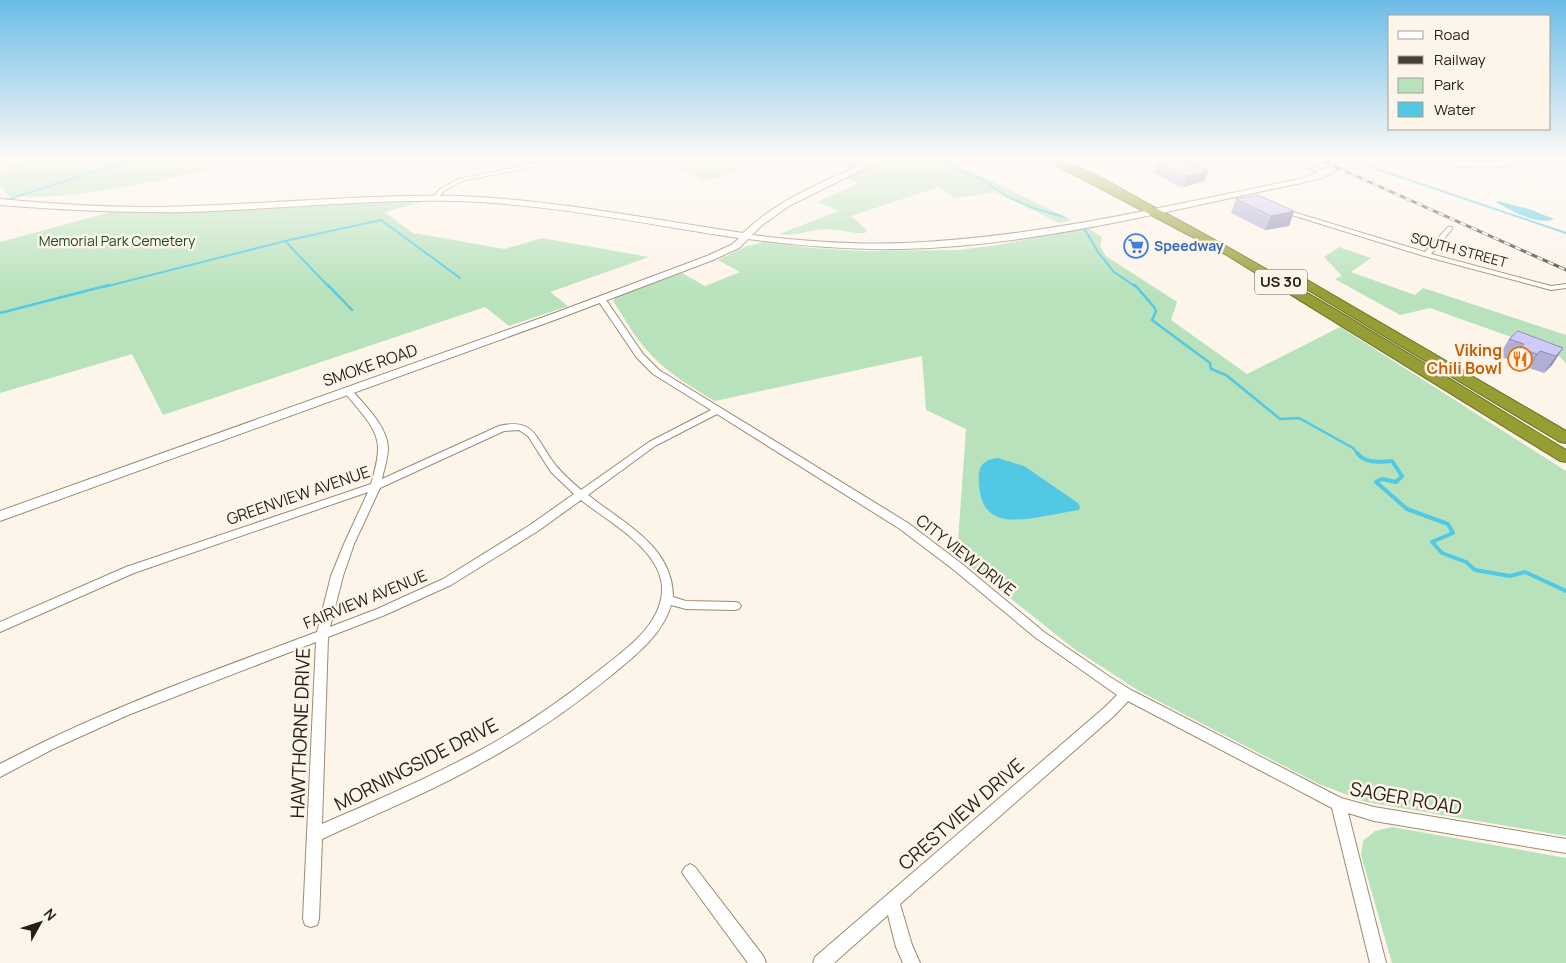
<svg xmlns="http://www.w3.org/2000/svg" width="1566" height="963" font-family="Manrope,sans-serif">
<rect width="100%" height="100%" fill="#fdf4ea"/>
<path fill="#b7e2bb" d="M23,159H257C178,175 88,201 9,196L0,185V173L10,166L27,162Z
M659,159H766L707,181Z
M822,159H876L851,170Z
M886,159H945L1072,220L1059,223L996,192L955,198L939,187L851,216L867,230L865,233C852,234 839,229 826,229C810,229 795,237 779,234L839,211L817,202L858,183L845,178Z
M1158,159H1247L1239,163L1202,171Z
M422,202L384,212L413,233L505,249L542,238L649,257L550,292L568,306L509,326L485,307L163,415L132,354L0,393V242L111,212H189L345,203Z
M1086,227L1102,237L1100,246L1106,256L1177,302L1171,320L1247,374L1340,327L1566,471V836L1366,802L1319,784L1139,691L1073,648L957,556L966,429L926,410L922,356L715,401C690,386 665,372 646,349C633,335 624,317 613,301L616,297L682,273L705,286L740,272L718,260L747,246L764,242L813,248L864,251L957,250L999,245Z
M1339,247L1371,258L1351,272L1415,295L1423,288L1566,335V363L1556,353L1430,308L1400,315L1335,279L1342,276L1324,257Z
M1392,827L1566,858V963H1392L1361,855L1363,841L1375,831Z"/>
<path fill="#51c9e5" d="M1498,201L1529,209L1554,219C1541,226 1508,210 1496,202Z
M998,458L1024,466L1078,503L1080,507L1079,510C1058,513 1025,522 1005,519C985,515 981,502 979,485C978,469 980,460 998,458Z"/>
<g fill="none" stroke-linecap="round" stroke-linejoin="round">
<path stroke="#51c9e5" stroke-width="2" d="M937,159L956,165L961,171L982,179L1006,196L1033,208L1064,217
M1190,159H1193
M1359,163L1566,233
M0,202L134,159
M1085,230L1098,252L1114,272L1136,287
M285,241L329,287
M104,287L285,241L381,220L460,278"/>
<path stroke="#51c9e5" stroke-width="2.5" d="M328,285L352,310
M1135,285L1154,307L1156,311L1152,320L1210,363L1211,369L1226,375L1280,419L1299,418L1353,448L1358,454
M0,313L109,285"/>
<path stroke="#51c9e5" stroke-width="4" d="M1357,453C1366,464 1379,462 1392,461L1402,476L1396,482L1382,479L1376,482L1407,509L1448,524L1453,533L1432,542L1442,553L1466,562L1475,570L1510,576L1525,572L1566,591"/>
<g stroke="#9d8a72" stroke-width="2">
<path id="street" d="M1288,159H1296L1328,173L1323,174Z
M541,162L544,164L543,165L462,181L444,191L437,199L432,198L440,189L458,179Z
M1279,209H1283L1425,252L1448,227H1452V229L1431,254L1551,286L1566,284V288L1551,290L1424,256L1279,211Z
M598,297H604L643,354L659,370L908,523L962,564L1044,632L1110,677L1131,690L1341,798L1374,807L1566,839V853L1374,821L1348,813L1386,963H1370L1332,808L1128,701L1115,715L900,904L912,945L920,963H903L896,947L888,915L834,963H813L815,957L1105,707L1117,695L1036,638L954,570L900,529L717,414L655,446L588,495C623,523 673,546 673,597L686,601L735,602L739,603L741,606L739,609L735,610L686,609L671,605C663,634 635,656 613,674C573,707 531,736 485,761C433,791 376,814 322,839L319,919L317,925L311,927L305,925L303,919L316,642L128,715L53,749L0,777V764C101,710 210,672 317,632L331,576L344,544L368,492L134,573L0,632V622L126,567L371,484C374,473 378,461 378,449C379,427 355,407 343,390L344,388H350C364,405 387,425 388,448C388,458 384,469 382,479L499,426C533,418 535,436 551,459C559,471 570,480 581,490L649,442L711,410L653,374L637,358L597,299ZM519,430L528,436L551,472L574,494L530,525L443,579L377,609L330,627L343,576L354,544L380,488L504,431ZM581,500C607,521 659,548 662,586C664,622 628,648 602,668C562,700 519,730 473,754C424,780 373,802 322,824L328,637L385,615L451,585L538,531Z
M690,864L695,867L764,957L766,963H748L685,877L682,872L685,867Z"/>
</g>
<g stroke="#9d8a72" stroke-width="2">
<path id="secondary" d="M873,159H883L789,206L761,226L752,235C803,241 853,245 904,243C1037,238 1169,205 1300,179C1317,174 1342,159 1358,159L1324,177L1301,183C1170,210 1037,246 902,249C850,250 799,246 748,239L739,248L713,260L560,318L0,521V511L552,314L707,256L733,244L739,238C645,224 552,204 457,201C368,199 279,209 189,212C126,213 63,210 0,205V199C64,205 128,209 192,206C281,203 370,194 460,196C555,200 649,219 743,233C779,198 828,180 873,159Z
M1412,159L1485,162L1530,159C1508,174 1443,165 1416,161Z"/>
</g>
<g stroke="#6e7129" stroke-width="2">
<path id="highway" d="M1045,159C1072,158 1123,190 1148,204C1291,279 1428,366 1566,450V462L1560,461L1225,254Z
M1302,277L1566,431V443L1560,442L1298,284L1296,281Z"/>
</g>
<use href="#street" fill="#fff" fill-rule="evenodd"/>
<use href="#secondary" fill="#fff" fill-rule="evenodd"/>
<use href="#highway" fill="#959d33" fill-rule="evenodd"/>
<g stroke="#473f36" stroke-width="3">
<path id="rail" d="M1318,159L1566,270"/>
</g>
<use href="#rail" stroke="#fdf4ea" stroke-width="2" stroke-dasharray="6" stroke-linecap="butt"/>
</g>
<path fill="#b1aed8" d="M1156,163L1208,171L1205,181L1184,187L1178,186L1154,173Z
M1236,199L1294,211L1289,226L1265,230L1231,213Z
M1509,339L1563,348L1552,365L1544,373L1529,368L1526,370L1510,364L1512,361L1499,356Z"/>
<path fill="#908db0" d="M1208,171L1205,181L1184,187L1187,176Z
M1294,211L1289,226L1265,230L1271,216Z
M1563,348L1552,365L1544,373L1556,356Z
M1540,351L1529,368L1526,370L1537,354Z"/>
<path fill="#cecafb" stroke="#908db0" d="M1181,159L1208,171L1187,176H1181L1156,163Z
M1258,195L1294,211L1271,216L1236,199Z
M1518,331L1563,348L1556,356L1540,351L1537,354L1520,348L1524,344L1509,339Z"/>
<linearGradient id="sky" x2="0" y2="1"><stop stop-color="#6bbce7"/><stop offset="0.54" stop-color="#fefaf6"/><stop offset="1" stop-color="#fefaf6" stop-opacity="0"/></linearGradient>
<rect width="1566" height="294" fill="url(#sky)"/>
<defs>
<g id="supermarket-ring" transform="scale(1.25)"><circle r="9.5" fill="#fdf4ea" stroke="#3f7fe0" stroke-width="1.5"/><path d="M-6-5.5h2.5l.6 2H6L4.5 2H-2.5L-4.4-4H-6ZM-1.5 3.2a1.3 1.3 0 1 0 .1 0ZM3 3.2a1.3 1.3 0 1 0 .1 0Z" fill="#3f7fe0"/></g>
<g id="restaurant-ring" transform="scale(1.25)"><circle r="9.5" fill="#fdf4ea" stroke="#e8710a" stroke-width="1.5"/><path d="M-5-6h1v4h1v-4h1v4h1v-4h1v5L-1.5 .5V6h-2V.5L-5-1ZM5-6V6H3V1.5H1.5Q1.5-4 5-6Z" fill="#e8710a"/></g>
</defs>
<g fill-rule="evenodd">
<use href="#supermarket-ring" x="1136" y="246"/>
<use href="#restaurant-ring" x="1520" y="359"/>
</g>
<g text-anchor="middle" stroke-width="5" stroke-linejoin="round" paint-order="stroke">
<g font-size="14" fill="#1a4b23" stroke="#fdf4ea">
<text x="117" y="246">Memorial Park Cemetery</text>
</g>
<g font-size="14" font-weight="bold" fill="#366cbe" stroke="#fdf4ea" text-anchor="start">
<text x="1154" y="251">Speedway</text>
</g>
<g font-size="14" fill="#271f16" stroke="#fdf4ea">
<text transform="translate(1459 250) rotate(15)" y="5">SOUTH STREET</text>
</g>
<rect fill="#fdf4ea" stroke="#675f56" stroke-width="1" x="1255" y="269.5" width="52" height="25" rx="4"/>
<g font-size="15" font-weight="bold" fill="#271f16">
<text x="1281" y="287">US 30</text>
</g>
<g font-size="16" font-weight="bold" fill="#c56008" stroke="#fdf4ea" text-anchor="end">
<text x="1502" y="356">Viking<tspan x="1502" dy="18">Chili Bowl</tspan></text>
</g>
<g font-size="16" fill="#271f16" stroke="#fdf4ea">
<text transform="translate(370 365) rotate(-19)" y="6">SMOKE ROAD</text>
<text transform="translate(298 495) rotate(-19)" y="6">GREENVIEW AVENUE</text>
<text transform="translate(966 555) rotate(38)" y="6">CITY VIEW DRIVE</text>
<text transform="translate(365 599) rotate(-22)" y="6">FAIRVIEW AVENUE</text>
</g>
<g font-size="19" fill="#271f16" stroke="#fdf4ea">
<text transform="translate(300 733) rotate(-88)" y="7">HAWTHORNE DRIVE</text>
<text transform="translate(416 764) rotate(-27)" y="7">MORNINGSIDE DRIVE</text>
<text transform="translate(1406 798) rotate(10)" y="7">SAGER ROAD</text>
<text transform="translate(961 814) rotate(-41)" y="7">CRESTVIEW DRIVE</text>
</g>
</g>
<rect x="1388" y="15" width="162" height="115" fill="#fdf4ea" stroke="#a79f95"/>
<rect x="1398" y="31" width="25" height="8" fill="#ffffff" stroke="#a79f95"/>
<text x="1434" y="40" font-size="15" fill="#271f16">Road</text>
<rect x="1398" y="56" width="25" height="8" fill="#473f36" stroke="#a79f95"/>
<text x="1434" y="65" font-size="15" fill="#271f16">Railway</text>
<rect x="1398" y="78" width="25" height="15" fill="#b7e2bb" stroke="#a79f95"/>
<text x="1434" y="90" font-size="15" fill="#271f16">Park</text>
<rect x="1398" y="102" width="25" height="15" fill="#51c9e5" stroke="#a79f95"/>
<text x="1434" y="115" font-size="15" fill="#271f16">Water</text>
<g transform="translate(40 923) rotate(50)" stroke="#fdf4ea" stroke-width="4" paint-order="stroke">
<path d="M0-4L9 19L0 12L-9 19Z" fill="#271f16"/>
<text y="-8" font-size="14" font-weight="bold" text-anchor="middle" fill="#271f16">N</text>
</g>
</svg>
